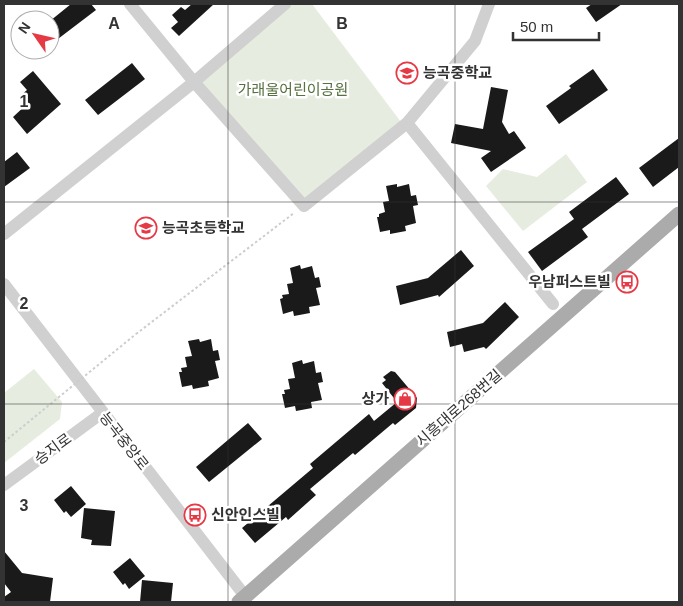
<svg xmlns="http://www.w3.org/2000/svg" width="683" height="606" font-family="Arial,'Noto Sans KR',sans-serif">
<rect width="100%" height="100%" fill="#fff"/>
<path fill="#e6ecdf" d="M291,4H312L401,122L302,203L200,83Z
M566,154L587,182L523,231L486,186L503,169L537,177Z
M34,369L62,402L60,419L4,463V393Z"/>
<path fill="#1a1a1a" d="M71,4H91L96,10L50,45V21Z
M192,4H214L179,36L171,28L178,22L172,15L181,7L185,10Z
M592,4H622L596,22L586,8Z
M132,63L145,79L98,115L85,100Z
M593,69L608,90L559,124L546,106L571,88L569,86Z
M33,71L61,104L27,134L13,117L27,104L20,96L27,90L20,82Z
M491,87L508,90L502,122L509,134L514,131L526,148L491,172L481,158L491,151L451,143L455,124L483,129Z
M679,138V167L653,187L639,168Z
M17,152L30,168L4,187V162Z
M616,177L629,194L582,229L588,237L542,271L528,252L574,219L569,212Z
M397,184V187L409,184L411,196L416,195L418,205L413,206L416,223L405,226L406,231L390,234V230L380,232L377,217H379V214L385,212L383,202L389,201L386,186Z
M461,250L474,266L439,297L438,295L400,305L396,286L428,278Z
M300,265L301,269L312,266L315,278L319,277L321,287L316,288L320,305L309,307L310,313L294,316L293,311L283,314L280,299L283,298L282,295L289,294L287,284L293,283L290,268Z
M505,302L519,317L486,349L484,347L464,352L462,344L450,347L447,332L483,323Z
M199,339L200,342L211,339L213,351L218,350L220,360L215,361L219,378L208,381L209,386L193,389L192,385L182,387L179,372H182L181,368L187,367L185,357L192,356L188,341Z
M302,360L303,364L314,361L316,373L321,372L323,382L318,383L322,400L311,402L312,408L296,411L295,406L285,408L282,394H285L284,390L290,389L288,379L295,378L292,363Z
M391,371L395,372L417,398L416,408L395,425L393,423L355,455L353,453L310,489L316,495L288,520L286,517L255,543L242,528L313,468L310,464L369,414L374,421L397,402L382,383L386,380L383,377Z
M248,423L262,439L209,482L196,467Z
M71,486L86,504L71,517L66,511L64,513L54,500Z
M84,508L115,511L111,546L91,545L92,540L81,538Z
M4,551L22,573L53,578L50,602H4V597L11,592L4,583Z
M130,558L145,576L129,589L125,583L123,585L113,572Z
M142,580L173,583L171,602H140Z"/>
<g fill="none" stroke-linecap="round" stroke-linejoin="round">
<path stroke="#cdcdcd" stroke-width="2" stroke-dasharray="2.5 2.5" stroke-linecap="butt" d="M136,334L294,213"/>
<path stroke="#d0d0d0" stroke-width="12" d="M130,4L194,82L304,206L407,123L553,304
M407,123L475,41L489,4
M4,234L194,82L285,4
M4,284L245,596
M4,485L102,413"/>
<path stroke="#ababab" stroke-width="15" d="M239,602L679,214"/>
<path stroke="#cdcdcd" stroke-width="2" stroke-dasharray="2.5 2.5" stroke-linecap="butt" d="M4,442L136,334"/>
</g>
<path fill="none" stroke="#333" stroke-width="1" stroke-opacity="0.55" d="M228,4V602M455,4V602M4,202H679M4,404H679"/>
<defs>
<g id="school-ring" transform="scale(1.125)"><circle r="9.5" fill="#fff" stroke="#e63946" stroke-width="1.5"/><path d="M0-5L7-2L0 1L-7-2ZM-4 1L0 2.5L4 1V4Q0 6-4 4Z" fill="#e63946"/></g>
<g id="bus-ring" transform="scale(1.125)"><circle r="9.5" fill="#fff" stroke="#e63946" stroke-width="1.5"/><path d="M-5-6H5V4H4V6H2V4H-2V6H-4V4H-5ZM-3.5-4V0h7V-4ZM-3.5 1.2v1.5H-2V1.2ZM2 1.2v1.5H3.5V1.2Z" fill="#e63946"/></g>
<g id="shop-ring" transform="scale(1.125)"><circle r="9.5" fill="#fff" stroke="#e63946" stroke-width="1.5"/><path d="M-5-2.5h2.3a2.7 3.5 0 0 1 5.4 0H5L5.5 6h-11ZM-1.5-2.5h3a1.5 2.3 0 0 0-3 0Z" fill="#e63946"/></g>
</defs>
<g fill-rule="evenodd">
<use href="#school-ring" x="407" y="73"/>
<use href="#school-ring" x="146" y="228"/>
<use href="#bus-ring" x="627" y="282"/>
<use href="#shop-ring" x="405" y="399"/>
<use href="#bus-ring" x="195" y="515"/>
</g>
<g text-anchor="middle" stroke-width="5" stroke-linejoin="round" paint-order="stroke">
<g font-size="15" font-weight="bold" fill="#333" stroke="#fff" text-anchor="start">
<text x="423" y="78">능곡중학교</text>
<text x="162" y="233">능곡초등학교</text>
<text x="611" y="287" text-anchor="end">우남퍼스트빌</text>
<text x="389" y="404" text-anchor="end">상가</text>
<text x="211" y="520">신안인스빌</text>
</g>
<g font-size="15" fill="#56703f" stroke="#fff">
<text x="293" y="95">가래울어린이공원</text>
</g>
<g font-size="15" fill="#333" stroke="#fff">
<text transform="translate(459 408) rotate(-41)" y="5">시흥대로268번길</text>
<text transform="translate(124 441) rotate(52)" y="5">능곡중앙로</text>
<text transform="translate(53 449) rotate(-36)" y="5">승지로</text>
</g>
</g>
<g font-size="16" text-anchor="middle" font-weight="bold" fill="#333" stroke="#fff" stroke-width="5" stroke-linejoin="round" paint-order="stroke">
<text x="114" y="29">A</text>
<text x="342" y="29">B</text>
<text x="24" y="107">1</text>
<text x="24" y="309">2</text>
<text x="24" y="511">3</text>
</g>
<rect width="683" height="606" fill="none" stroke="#333333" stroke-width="10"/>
<g transform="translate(35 35) rotate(304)"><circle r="24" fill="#ffffff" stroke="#adadad"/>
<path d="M0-4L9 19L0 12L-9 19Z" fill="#e63946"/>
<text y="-8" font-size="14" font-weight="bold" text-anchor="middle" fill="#333333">N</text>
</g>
<path d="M513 32v8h86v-8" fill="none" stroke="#333333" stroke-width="2.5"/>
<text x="520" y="32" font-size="15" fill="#333333" stroke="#ffffff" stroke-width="4" paint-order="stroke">50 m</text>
</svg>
